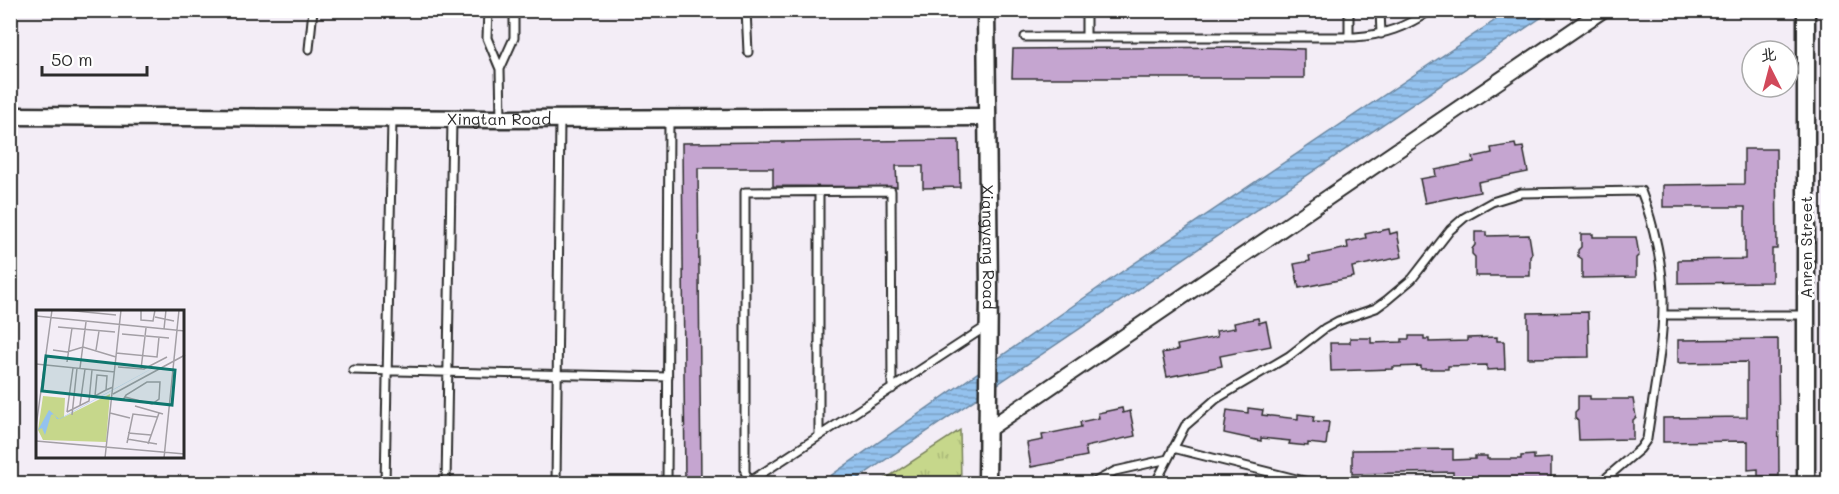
<svg xmlns="http://www.w3.org/2000/svg" width="1839" height="494" font-family="Mali,'LXGW WenKai TC',sans-serif">
<defs>
<pattern id="grass-tufts" width="24" height="20" patternUnits="userSpaceOnUse" patternTransform="scale(1.5)"><rect width="24" height="20" fill="#c6d78b"/><path d="M3 7l-1-3M5 7V3M7 7l1-3M15 17l-1-3M17 17v-4M19 17l1-3" fill="none" stroke="#aab978"/></pattern>
<pattern id="water-rules" width="6" height="5" patternUnits="userSpaceOnUse" patternTransform="scale(1.5)"><rect width="6" height="5" fill="#94c2ee"/><path d="M0 2.5h6" fill="none" stroke="#799ec1"/></pattern>
</defs>
<rect width="100%" height="100%" fill="#f3edf6"/>
<filter id="ink" filterUnits="userSpaceOnUse"><feTurbulence type="fractalNoise" baseFrequency=".0167" numOctaves="2"/><feDisplacementMap in="SourceGraphic" scale="12" xChannelSelector="R" yChannelSelector="G"/><feConvolveMatrix kernelMatrix="1 2 1 2 8 2 1 2 1" color-interpolation-filters="sRGB"/></filter>
<g filter="url(#ink)">
<path fill="url(#grass-tufts)" stroke="#78815b" stroke-width="1.5" d="M960,430L961,483H879Z"/>
<path fill="url(#water-rules)" stroke="#6a86a0" stroke-width="1.5" d="M1509,11H1551L851,483L819,484L1114,277Z"/>
<path fill="#c5a5d0" stroke="#2b2b2b" stroke-width="1.5" d="M1242,47L1304,49V78H1012L1013,49Z
M959,140L960,187L923,188V166H896L897,187L773,186V168H698L701,483H685L682,143Z
M1515,144L1516,148L1523,147L1528,172L1478,182L1480,192L1425,203L1420,179L1436,176L1435,170L1474,162L1473,157L1492,153L1491,148Z
M1744,149H1776L1777,249H1772V282L1678,283V260L1745,259V207H1663V185L1744,184Z
M1389,229L1390,234L1397,232L1402,257L1352,267L1354,277L1299,288L1294,264L1310,261L1309,256L1348,248L1347,242L1366,238L1365,234Z
M1475,232H1486V236L1529,235L1532,253L1530,257V276H1475V257L1472,254V249L1475,245Z
M1581,234H1593V237H1636L1639,255L1636,258V277L1582,278V259L1578,256V250L1581,247Z
M1588,312L1589,357L1528,358V313Z
M1258,318L1259,323L1266,321L1271,346L1220,356L1222,366L1167,377L1162,353L1178,350L1177,345L1217,337L1216,331L1235,328L1234,323Z
M1409,336H1424V339H1429V342L1467,341V338L1497,337V341H1504L1505,369L1487,370V365L1448,366V369H1421V366L1393,367V369L1331,371L1330,343H1350V338H1371V343L1402,342V339H1409Z
M1778,339L1779,476H1758V469L1748,470V441L1663,442V418L1747,417V362L1678,363V340Z
M1578,396H1590V399H1633L1636,417L1633,420V439L1579,440L1578,421L1575,418V412L1578,409Z
M1122,408L1123,413L1130,411L1135,436L1085,447L1087,456L1031,467L1027,443L1043,440L1042,435L1081,427L1080,422L1099,418L1098,413Z
M1248,408L1263,410L1262,415L1298,419V414L1314,416L1313,421L1329,422L1326,445L1308,443V446L1289,444L1290,441L1261,438V441L1224,433L1227,410L1248,413Z
M1453,449V460L1475,459V456H1487V459H1521V456L1534,455V459L1551,458V480L1453,481V472L1352,474V450Z"/>
<g fill="none" stroke-linecap="round" stroke-linejoin="round">
<g stroke="#2b2b2b" stroke-width="11">
<path id="service" d="M488,10L487,38L500,69
M746,10L748,52
M1086,10V37
M1349,10V37
M1380,10L1381,34
M1025,37H1355C1384,35 1406,27 1431,10
M309,49L313,10
M501,119L500,69L514,38V10
M1663,315H1804
M353,370L668,377
M892,389L891,191L745,192V472L748,478L752,480L987,326
M819,436V192
M1173,448L1316,484
M385,484L392,119
M446,484L452,119
M556,484L560,119
M667,484L669,118
M1091,484L1115,471L1168,459
M1155,484L1185,426L1216,399L1289,356L1325,328L1338,321L1376,308L1387,300L1412,279L1450,230L1465,217L1492,202L1521,193L1641,191C1654,224 1664,269 1663,305C1663,349 1653,395 1647,439L1640,449L1599,484"/>
</g>
<g stroke="#2b2b2b" stroke-width="18">
<path id="minor" d="M987,430L1603,10"/>
</g>
<g stroke="#2b2b2b" stroke-width="21">
<g id="tertiary">
<path id="s1" d="M986,10L989,290L987,484"/>
<path d="M1806,10V484"/>
<path id="s2" d="M10,116L501,119L987,117"/>
</g>
</g>
<use href="#service" stroke="#fff" stroke-width="7"/>
<use href="#minor" stroke="#fff" stroke-width="14"/>
<use href="#tertiary" stroke="#fff" stroke-width="16"/>
</g>
</g>
<g text-anchor="middle" stroke-width="6" stroke-linejoin="round" paint-order="stroke">
<g font-size="16" fill="#2b2b2b" stroke="#fff">
<text dy="6" stroke="none"><textPath href="#s2" startOffset="489">Xingtan Road</textPath></text>
<text dy="6" stroke="none"><textPath href="#s1" startOffset="237">Xiangyang Road</textPath></text>
<text transform="translate(1806 247) rotate(-90)" y="6">Anren Street</text>
</g>
</g>
<g transform="translate(36 310)">
<rect width="148" height="148" fill="#f3edf6"/>
<path d="M74,84L70,132L7,130L2,120L7,86L29,88L28,107Z" fill="#c6d78b"/>
<path d="M148,41L24,109H21L18,104L15,105L9,125L6,118L2,120L13,100L23,109Z" fill="#94c2ee"/>
<path fill="none" stroke="#a39fa5" stroke-width="1.5" d="M29,0L80,5M105,0V10L117,11L119,0M0,6L149,21M119,7L138,11M22,17L79,22M128,19L130,0M86,24L108,26M110,26L133,28M17,40L31,42L47,37L80,47M60,40L63,21M80,43L121,47L123,27M31,52L36,18M0,54L79,62M82,57L108,59L131,47M44,58L50,12M105,59L110,18M70,80L71,66L61,65L59,86L70,80L77,77M77,84L149,45M87,90L90,85L111,72H124L123,89L116,94L89,87M44,95L49,59M99,96L127,104M31,102L53,91L56,60M31,102L37,58M74,103L94,108M36,105L41,58M0,117L16,0M92,123L115,125M91,129L121,134M0,131L149,144M91,133L97,104L121,107M112,134L123,103M69,148L85,0M128,148L143,0"/>
<path fill="#0f766e" fill-opacity="0.15" stroke="#0f766e" stroke-width="3" d="M10,46L139,60L136,95L6,81Z"/>
<rect width="148" height="148" fill="none" stroke="#2b2b2b" stroke-width="3"/>
</g>
<rect width="1839" height="494" fill="none" stroke="#fff" stroke-width="36"/>
<rect x="18" y="18" width="1803" height="458" fill="none" stroke="#2b2b2b" stroke-width="2" filter="url(#ink)"/>
<g transform="translate(1770 69) rotate(354)"><circle r="28" fill="#ffffff" stroke="#aaaaaa" stroke-width="1.5"/>
<path d="M0-4.5L10 22L0 15L-10 22Z" fill="#d1495b"/>
<text y="-9" font-size="16" font-weight="bold" text-anchor="middle" fill="#2b2b2b">北</text>
</g>
<path d="M42 66v9h105v-9" fill="none" stroke="#2b2b2b" stroke-width="3"/>
<text x="51" y="66" font-size="18" fill="#2b2b2b" stroke="#ffffff" stroke-width="4.5" paint-order="stroke">50 m</text>
</svg>
